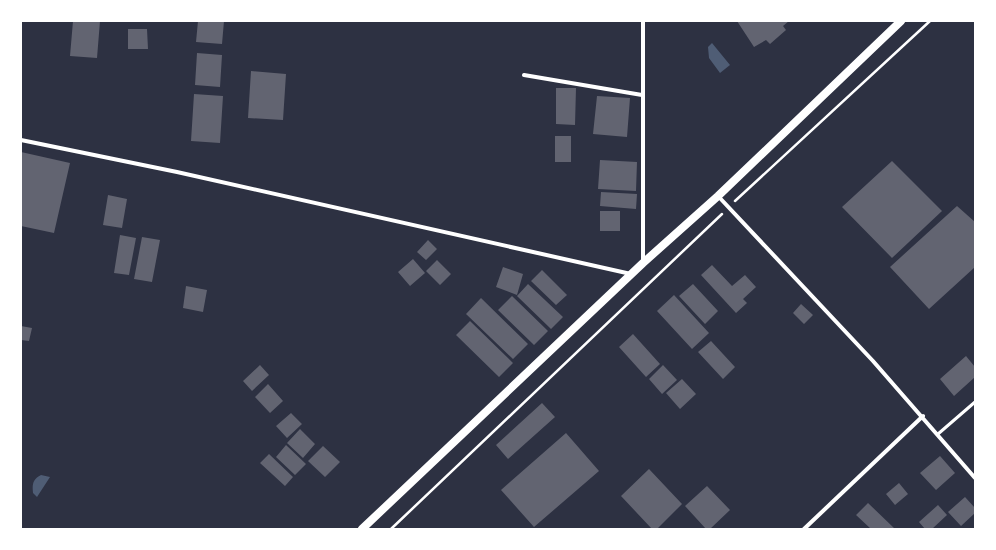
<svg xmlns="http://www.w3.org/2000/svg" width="996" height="550" font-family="Karla,sans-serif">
<rect width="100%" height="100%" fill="#2d3142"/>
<path fill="#4f5d75" d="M712,43L730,65L720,73L709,58L708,47Z
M41,475L50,477L37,497L33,493C32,484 33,479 41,475Z"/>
<path fill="#626471" d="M73,21H100L97,58L70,56Z
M198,21H224L222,44L196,42Z
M737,21H789L783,26L786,30L770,44L766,40L754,47Z
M128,29H147L148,49H128Z
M197,53L222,55L220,87L195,85Z
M251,71L286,74L283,120L248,118Z
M556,88H576L575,125L556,124Z
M194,94L223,96L220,143L191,141Z
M597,96L630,98L627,137L593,134Z
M555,136H571V162H555Z
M21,152L70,163L54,233L21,226Z
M600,160L637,162L636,191L598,189Z
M892,161L942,211L892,258L842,207Z
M601,192L637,194L636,209L600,206Z
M108,195L127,199L122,228L103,225Z
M957,206L975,222V267L929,309L890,267Z
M600,211H620V231H600Z
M120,235L136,238L129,275L114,273Z
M142,237L160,240L152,282L134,279Z
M428,240L437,249L426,260L417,252Z
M413,259L425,273L410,286L398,272Z
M437,260L451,274L440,285L426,271Z
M712,265L732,286L745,275L756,287L743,299L747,303L736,313L701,275Z
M503,267L523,274L517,295L496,287Z
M542,270L567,295L556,305L531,281Z
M528,284L563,317L551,329L517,296Z
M693,284L718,311L705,324L679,296Z
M186,286L207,290L203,312L183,308Z
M674,295L709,333L692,349L657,311Z
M512,296L548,331L534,345L498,310Z
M481,298L528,344L513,359L466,314Z
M801,304L813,315L804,324L793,313Z
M470,321L513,363L499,377L456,335Z
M21,326L32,328L29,341L21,340Z
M633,334L660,364L646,377L619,347Z
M711,341L735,367L723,379L698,352Z
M966,356L975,367V377L954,396L940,379Z
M260,365L269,375L252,391L243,381Z
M663,365L677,380L662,394L649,379Z
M682,379L696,394L680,409L666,393Z
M268,384L283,401L270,413L255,397Z
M542,403L555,417L508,459L496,445Z
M291,413L302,424L287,438L276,426Z
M300,429L315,444L303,458L287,443Z
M566,433L599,471L534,527L501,490Z
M286,445L306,464L295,475L276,457Z
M323,446L340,462L325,477L308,461Z
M269,454L293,477L285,486L260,463Z
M940,456L955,473L936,490L920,473Z
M649,469L682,504L657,529H652L621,496Z
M899,483L908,494L895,505L886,494Z
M707,486L730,510L710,529H706L685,506Z
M965,497L975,508V513L961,526L948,512Z
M868,503L894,528L893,529H871L856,515Z
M938,505L947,515L932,529H925L919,522Z"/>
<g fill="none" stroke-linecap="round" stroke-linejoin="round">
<path stroke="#fff" stroke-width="2.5" d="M735,201L930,21
M391,529L722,214"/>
<path stroke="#fff" stroke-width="3" d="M938,434L975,402"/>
<path stroke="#fff" stroke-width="4" d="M524,75L642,95
M21,140L177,172L631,274
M718,196L873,361L975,478
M643,263V21
M804,529L923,416"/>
<path stroke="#fff" stroke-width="8" d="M362,529L643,263L718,196L901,21"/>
</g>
<rect width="996" height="550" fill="none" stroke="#ffffff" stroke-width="44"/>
</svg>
